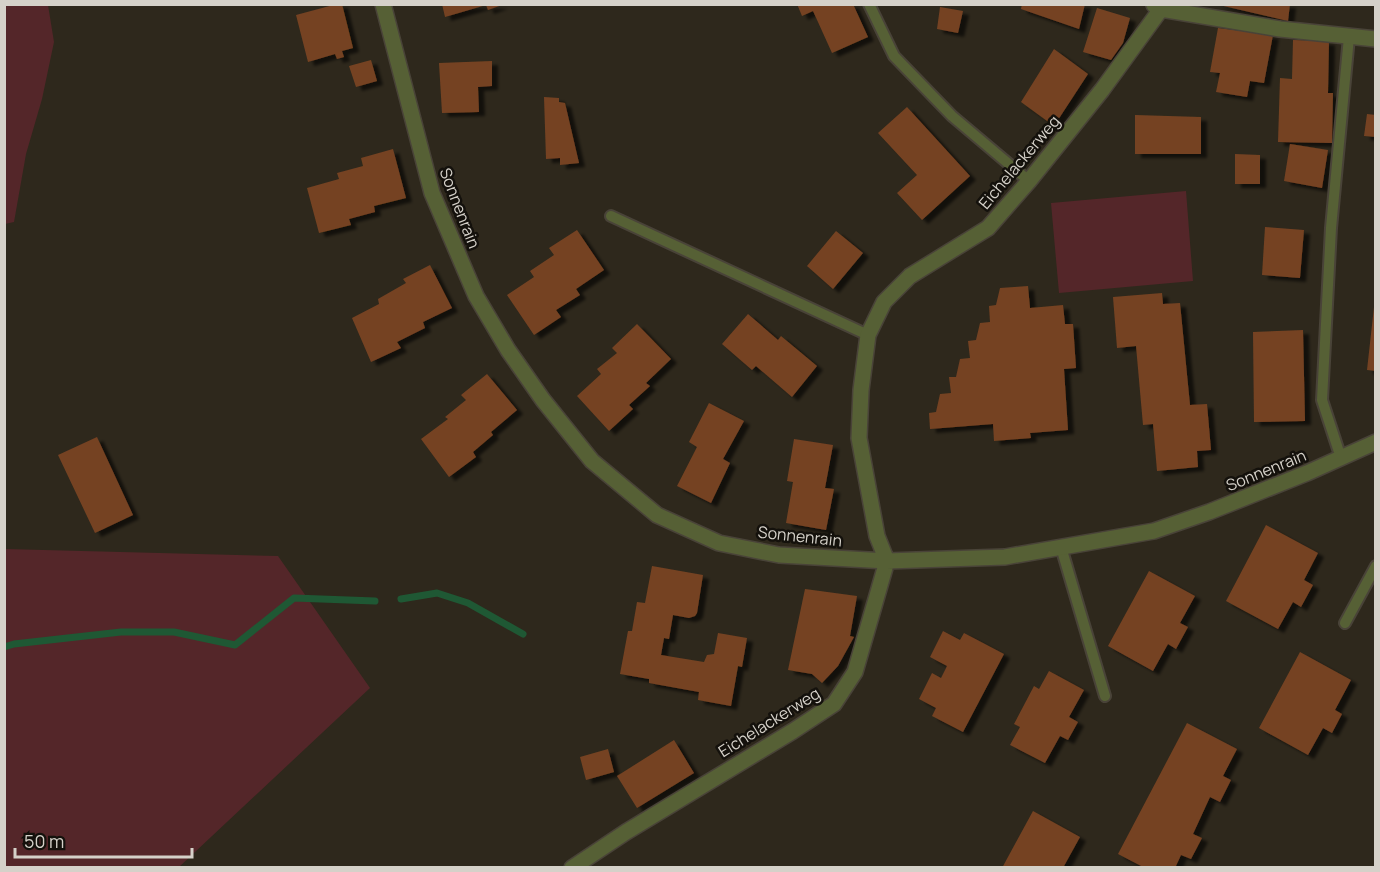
<svg xmlns="http://www.w3.org/2000/svg" width="1380" height="872" font-family="Manrope,sans-serif">
<defs>
<filter id="shadow"><feDropShadow dx="6" dy="4" stdDeviation="1.5" flood-color="#0009"/></filter>
</defs>
<rect width="100%" height="100%" fill="#2e281c"/>
<path fill="#542629" d="M5,4L48,5L54,42L42,99L26,154L14,222L5,224Z
M1186,191L1193,281L1059,293L1051,203Z
M5,549L278,556L370,688L179,867H5Z"/>
<g fill="none" stroke-linecap="round" stroke-linejoin="round">
<path stroke="#1f5834" stroke-width="7" d="M401,599L437,593L468,603L523,634
M4,647L14,644L121,632H174L235,645L294,598L375,601"/>
</g>
<path fill="#754222" filter="url(#shadow)" d="M337,4H342L353,48L342,51L344,57L337,59L335,54L308,62L296,15Z
M442,4L502,5L488,10L486,5L445,17Z
M797,4H853L868,37L832,53L813,11L802,16Z
M1022,4H1085L1079,29L1021,9Z
M1215,4H1290L1288,21Z
M940,7L963,11L958,33L937,29Z
M1097,8L1130,18L1123,43L1111,60L1083,52Z
M1218,28L1273,35L1264,83L1250,81L1247,97L1216,92L1220,73L1210,72Z
M1293,40L1329,41L1328,93H1333L1332,143L1278,142L1280,78L1292,79Z
M1054,49L1088,74L1054,126L1021,102Z
M371,60L377,81L356,87L349,66Z
M492,61V86L478,87L479,112L442,113L439,63Z
M544,97L559,98V102L565,103L579,163L560,165V158L546,159Z
M907,107L970,176L922,220L897,193L917,175L878,133Z
M1367,114L1376,115V137L1364,136Z
M1135,115L1201,117V154H1135Z
M1290,144L1328,150L1322,188L1284,181Z
M393,149L406,198L374,206L375,212L349,219L351,225L319,233L307,188L339,179L337,173L363,166L361,158Z
M1235,154L1260,155V184H1235Z
M1265,227L1304,230L1300,278L1262,275Z
M577,230L604,270L576,289L580,295L556,310L561,317L534,335L507,295L534,277L530,271L554,255L549,248Z
M836,231L863,253L833,289L807,266Z
M430,265L452,308L423,322L425,328L397,342L401,348L371,362L352,318L379,304L378,299L406,283L403,279Z
M1028,286L1030,308L1063,305L1065,324H1073L1076,368L1064,369L1068,430L1030,433L1031,438L994,441L993,424L930,429L929,413L936,412L940,394L951,393L949,377H956L960,359L970,358L968,341L976,340L980,323L990,322L989,306L996,305L1000,288Z
M1162,293L1163,304L1180,303L1190,405L1207,404L1211,450L1197,451L1198,467L1157,471L1153,424L1143,425L1136,346L1117,348L1113,297Z
M1374,307H1376V371L1367,370Z
M748,314L778,340L781,336L817,366L792,397L756,366L752,370L722,344Z
M637,324L671,359L646,383L650,386L629,405L633,409L609,431L577,396L601,374L597,369L617,353L612,348Z
M1303,330L1305,421L1254,422L1253,332Z
M487,374L517,410L491,432L493,435L473,452L476,457L449,477L421,439L448,419L445,417L466,400L461,395Z
M709,403L744,421L723,459L730,463L711,503L677,486L697,447L689,442Z
M97,437L133,515L95,533L58,455Z
M794,439L833,445L825,488L834,489L826,530L786,523L793,482L787,481Z
M1266,525L1318,553L1304,580L1313,585L1301,607L1293,602L1278,629L1226,601Z
M652,566L703,575L697,613L695,616L689,618L673,615L669,639L664,638L661,655L704,662L707,655L714,654L718,633L747,638L742,667L738,666L731,706L698,700L699,692L649,683V679L620,674L628,631H632L637,602L645,603Z
M1149,571L1195,596L1180,623L1188,627L1176,649L1168,644L1153,671L1108,646Z
M805,589L857,596L850,636L854,637L838,666L822,683L812,674L788,670Z
M943,631L960,640L964,633L1004,654L963,732L932,716L936,708L919,699L932,673L941,678L947,666L930,657Z
M1300,652L1351,680L1335,710L1342,714L1332,733L1323,728L1308,755L1259,728Z
M1049,671L1084,690L1069,717L1078,722L1068,740L1060,736L1045,763L1010,745L1020,727L1014,724L1034,686L1039,689Z
M1187,723L1237,749L1223,776L1231,780L1220,802L1210,797L1193,834L1202,838L1191,859L1181,855L1175,868H1145L1118,854Z
M674,740L694,773L637,808L617,776Z
M608,749L614,772L586,780L580,757Z
M1033,811L1080,837L1064,866L1067,868H1002Z"/>
<g fill="none" stroke-linecap="round" stroke-linejoin="round">
<g stroke="#494338" stroke-width="14">
<path id="service" d="M869,4L894,56L952,116L1029,181
M611,216L868,335
M1341,458L1322,400L1331,228L1349,37
M1061,547L1105,696
M1345,623L1376,566"/>
</g>
<g stroke="#494338" stroke-width="18">
<path id="minor" d="M383,4L432,193L476,296L508,350L543,400L592,461L657,515L719,543L779,555L887,561L1005,557L1154,531L1209,512L1307,473L1376,442
M1154,5L1161,9L1280,29L1376,39
M572,868L626,832L793,731L834,704L855,672L887,561L877,536L859,438L861,390L868,335L884,302L910,276L988,228L1029,181L1102,90L1161,9"/>
</g>
<use href="#service" stroke="#566035" stroke-width="10"/>
<use href="#minor" stroke="#566035" stroke-width="15"/>
</g>
<g text-anchor="middle" stroke-width="5" stroke-linejoin="round" paint-order="stroke">
<g font-size="16" fill="#d5d1c9" stroke="#14110c">
<text transform="translate(1019 162) rotate(-50)" y="6">Eichelackerweg</text>
<text transform="translate(460 208) rotate(69)" y="6">Sonnenrain</text>
<text transform="translate(1266 470) rotate(-22)" y="6">Sonnenrain</text>
<text transform="translate(800 536) rotate(6)" y="6">Sonnenrain</text>
<text transform="translate(769 722) rotate(-32)" y="6">Eichelackerweg</text>
</g>
</g>
<rect width="1380" height="872" fill="none" stroke="#d5d1c9" stroke-width="12"/>
<path d="M15 848v9h177v-9" fill="none" stroke="#d5d1c9" stroke-width="3"/>
<text x="24" y="848" font-size="18" fill="#d5d1c9" stroke="#14110c" stroke-width="4.5" paint-order="stroke">50 m</text>
</svg>
